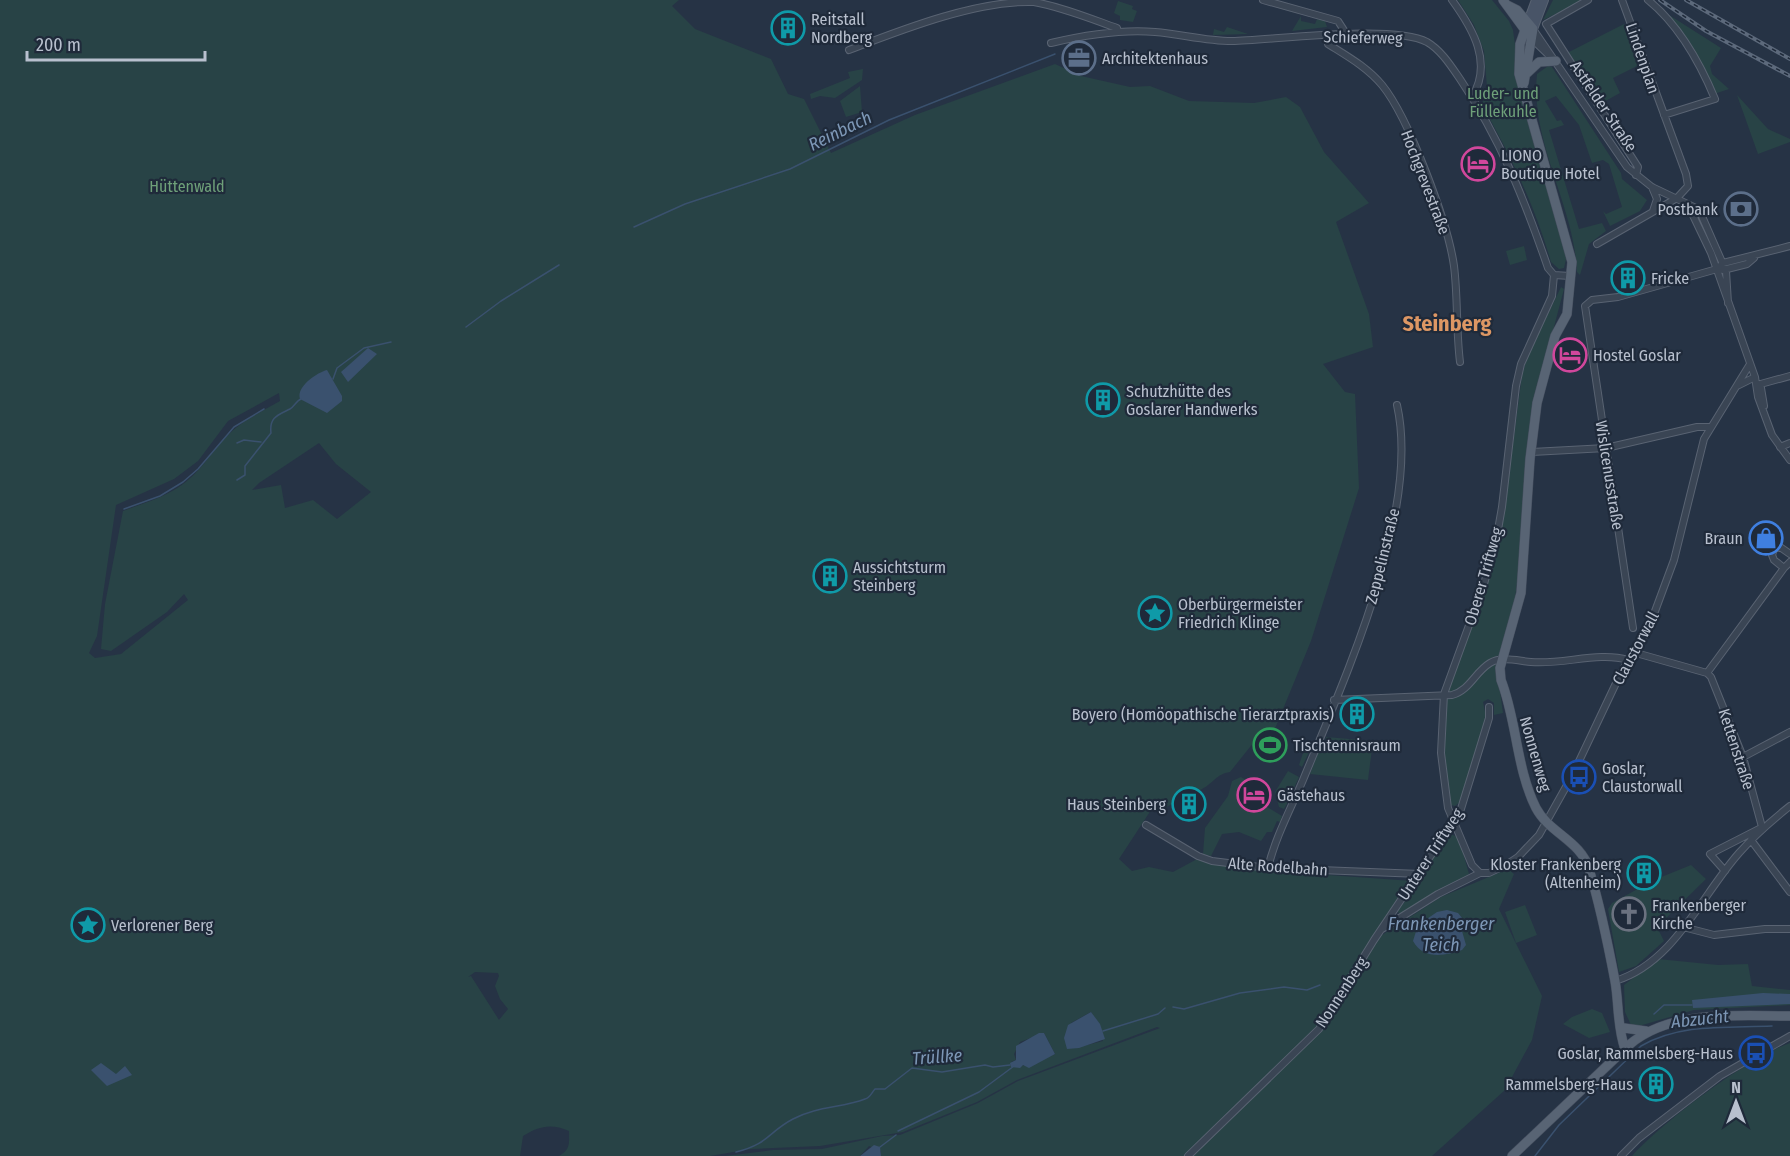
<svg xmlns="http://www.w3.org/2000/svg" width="1790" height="1156" font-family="'Fira Sans Condensed',sans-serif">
<rect width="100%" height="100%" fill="#263345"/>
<path fill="#284346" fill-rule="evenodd" d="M0,0H679L672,6L695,29L771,59L788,94L804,99L831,153L915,115L1055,64L1081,76L1130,87L1150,86L1189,101L1254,103L1286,97L1300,107L1324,152L1369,203L1336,222L1369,314L1373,347L1323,364L1345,392L1355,394L1359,488L1311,641L1274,731L1262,732L1230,772C1216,774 1214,783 1202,789C1188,796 1174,802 1160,811L1153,807L1119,859L1132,871L1149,867L1173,872L1199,858L1257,870L1413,881L1379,937L1441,897L1508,869L1514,874L1499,909L1542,996L1532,1040L1505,1090L1432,1156H881V1151L869,1146L860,1156H725L773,1150L822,1149L882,1136L900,1135L978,1103L1018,1081L1160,1028L1157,1027L1017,1080L977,1102L903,1132L820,1146L751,1149L710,1156H559C571,1149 569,1143 569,1131C551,1123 539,1126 523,1136L520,1156H0ZM1104,392L1111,406L1099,407L1094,397ZM279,393L280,401C261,412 241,421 226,437C210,454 199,474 179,487C162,498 142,504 123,511L105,604L101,649L111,651L167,612L184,594L188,600L121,654L95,658L89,653L97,636L116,505L174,479L198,461L228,421ZM319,443L336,464L371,492L337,519L313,500L285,508L281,485L252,490L259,483ZM475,972L498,973L499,976L495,986L500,999L508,1009L499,1020L471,976L468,977ZM1091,1012L1103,1041L1075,1048L1073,1047L1071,1023ZM1044,1033L1055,1054L1026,1066L1011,1062L1016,1060L1014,1054L1020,1042Z
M1458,0H1492L1509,21L1513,30L1523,104L1567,255L1564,268L1559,269L1551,262C1535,206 1511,156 1482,105L1487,87L1484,51L1474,25Z
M1553,0H1585L1543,20Z
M1118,1L1133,6L1132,9L1137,11L1133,22L1120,20V16L1114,13Z
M1666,13L1721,48L1710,66L1712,74L1729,89L1714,94Z
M1301,16V21L1315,24L1317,19L1325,21L1327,27L1292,31Z
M1624,24L1639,65L1613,78L1620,93L1600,104L1567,53Z
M1227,27L1248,34L1213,35L1214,29L1224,32Z
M1548,66L1552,67L1621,173L1622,179L1647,200L1640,211L1610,226L1603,211L1606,214L1622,207L1609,164L1603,160L1592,163L1579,125L1556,96L1545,101L1557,121L1561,120L1564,125L1549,130L1579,229L1602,223L1606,231L1589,244L1580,275L1577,272C1574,204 1530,143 1537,74Z
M863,69L862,80L835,98L820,96L811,99L810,94L850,78L848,72Z
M860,86L862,112L846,117L840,101Z
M1737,95L1768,129L1790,139V142L1758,154Z
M1524,246L1527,260L1510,265L1506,251Z
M1561,287L1564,289L1546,357L1515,599L1499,655C1482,662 1465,693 1450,692L1448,690L1494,563L1503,521L1522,375L1528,355Z
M1496,663L1503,713L1494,715V703L1488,699L1483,702L1486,717L1461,801L1455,806L1451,805L1443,748L1447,699C1475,694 1475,672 1496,663Z
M1326,737L1373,741L1368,780L1310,774L1321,745L1325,746Z
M1299,742L1311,748L1302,767L1299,765L1303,753L1296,746Z
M1288,771L1299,777L1294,788L1287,786L1282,797L1289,800L1284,809L1279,807L1275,792Z
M1241,777L1255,786L1253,788L1248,786L1244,793L1282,816L1280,822L1277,821L1272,832H1267L1261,841L1239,832L1222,834L1211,856L1203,854L1205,828L1228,796L1232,781Z
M1451,834L1459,838L1469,874L1400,914L1397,911L1413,892L1435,853Z
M1691,865L1706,879L1657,927L1664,941L1636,966L1619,972L1608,909L1612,903L1654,880Z
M1525,905L1537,935L1516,943L1505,912Z
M1658,959L1718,965L1748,964L1752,986L1790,990V1005L1694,1010L1639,1026L1631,1025L1625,1012L1624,985Z
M1592,1009L1602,1013L1610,1032L1589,1038L1563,1024L1572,1017Z
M1790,1043V1156H1632C1664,1121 1746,1059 1790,1043Z"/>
<path fill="#3a516e" d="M368,348L377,354L348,382L341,372Z
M327,370L342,396V401L327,413L300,399C296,387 316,373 327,370Z
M1447,910L1458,913L1463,919L1462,931L1466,945L1462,950C1445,956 1423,960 1413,941L1418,925L1437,912Z
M1763,993L1790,994V1004L1693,1008L1692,1000Z
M1091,1012L1100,1024L1105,1039L1079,1048L1067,1049L1064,1038L1068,1025Z
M1039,1033H1044L1055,1054L1029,1068L1023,1065L1020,1068L1011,1067L1010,1063L1016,1060V1046Z
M101,1063L116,1074L125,1066L132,1075L107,1086L91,1070Z
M874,1145L880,1147L881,1156H860Z"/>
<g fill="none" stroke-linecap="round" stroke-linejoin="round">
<path stroke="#3a516e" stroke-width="1.5" d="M634,227L685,204L790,169L889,120L1055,54
M466,327L501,301L559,265
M333,379L337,368L364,348L391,342
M237,443L244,440L261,442
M237,480L245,475V466L271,433C269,417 278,415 290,409C294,407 296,401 301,399
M124,509L160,496L183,482L198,469L234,427L264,409
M1173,1007L1184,1009L1240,993L1284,987L1307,990L1320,985
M1654,1014L1664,1005H1692
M1103,1031L1158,1014L1165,1008
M898,1131L979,1092L1014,1066
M880,1147L896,1135
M736,1152C769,1144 768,1132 793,1119C817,1106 842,1108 865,1099C870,1098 872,1092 875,1089H885L912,1068L942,1072L985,1065L993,1067L1010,1065
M1535,1156L1559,1125L1641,1046C1681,1023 1728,1028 1772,1026"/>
<g stroke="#596372" stroke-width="8">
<path id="minor" d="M1263,0L1338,21L1347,35
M1452,0C1473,29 1493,63 1472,97
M1588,0L1546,24L1638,167L1636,175
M1648,0C1679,25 1700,63 1715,99L1664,115
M1533,29L1627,167L1652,187L1696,208L1701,214L1726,271L1728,303
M1327,35L1328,44C1347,56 1367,67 1382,85C1409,118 1448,223 1454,266C1458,298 1456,330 1460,362
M1530,37L1553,59
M1051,43C1085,35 1120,29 1155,32C1181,34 1205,41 1232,41C1274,40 1393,24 1427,42C1441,50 1451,66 1460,79C1500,138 1525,201 1548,268L1554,275L1570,276
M849,50C901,30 977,0 1034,2C1062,7 1089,18 1117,28L1118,32
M1652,187L1657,199L1653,211
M1688,205L1711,253L1755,377L1758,397L1772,435L1790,460
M1597,244L1677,198L1688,186L1686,174L1622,0
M1723,270L1747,264L1754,258
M1757,385L1790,376
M1757,385L1761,388L1764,406
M1737,386L1755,377
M1780,447L1790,443
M1532,452L1606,448L1697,427H1709
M1790,554L1780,547L1774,549L1772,555L1774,560L1784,568L1790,562
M1633,628L1585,306L1592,300L1618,297L1717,269L1723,263L1790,246
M1636,653L1707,673
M1707,673L1711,677L1743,757L1762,827
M1707,673L1784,568
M1334,700L1452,695C1470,690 1475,672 1490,663C1502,656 1518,661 1531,662C1563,665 1599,651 1628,660
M1743,757L1790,732
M1146,825L1198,856L1212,861L1268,868L1420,874
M1751,840L1790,892
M1268,868C1275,838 1291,808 1303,780C1344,680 1421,512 1397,405
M1725,871L1710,854L1759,829
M1480,873L1472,865L1448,808L1441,753L1444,694L1484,584L1496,541L1502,507L1516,386L1521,364L1552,296L1554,275
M1683,927L1714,935L1765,929H1790
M1382,929L1438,894L1480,873H1489L1506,865L1518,857L1539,835L1572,776L1618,679L1628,660L1636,653L1651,622L1674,560L1704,439L1750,364
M1615,981C1674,963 1701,896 1739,853C1755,835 1771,821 1790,806
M1188,1156L1319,1029L1374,940L1460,812L1489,718V707
M1621,1156L1639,1138L1720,1076L1790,1036"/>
</g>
<g stroke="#596372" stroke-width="10">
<path id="secondary" d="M1526,27L1536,0
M1533,29L1544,0"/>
</g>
<g stroke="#444e5e" stroke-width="10">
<path id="primary" d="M1503,0L1525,30L1520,44L1519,74L1572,262L1567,314L1555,336L1537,403L1530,459L1521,593L1500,668L1501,680C1517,721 1516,768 1536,808C1549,833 1581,841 1589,869C1600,905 1608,944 1615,981C1619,1003 1617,1027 1625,1049
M1507,5L1517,10L1533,29L1524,83
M1525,75L1539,62L1556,61
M1624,1028L1646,1031
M1512,1156L1629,1045C1671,1009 1738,1016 1790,1016"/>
</g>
<use href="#minor" stroke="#3a4554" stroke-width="6"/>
<use href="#secondary" stroke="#485467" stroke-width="8"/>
<use href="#primary" stroke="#586474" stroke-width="9"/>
<g stroke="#5c697b" stroke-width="4">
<path id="rail" d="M1660,0L1706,31L1790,76
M1686,0L1790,59"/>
</g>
<use href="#rail" stroke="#1f2a3a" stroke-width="1.5" stroke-dasharray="4.5" stroke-linecap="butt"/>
</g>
<defs>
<g id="building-ring" transform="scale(1.725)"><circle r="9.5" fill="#1f2a3a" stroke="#0f9aa8" stroke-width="1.5"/><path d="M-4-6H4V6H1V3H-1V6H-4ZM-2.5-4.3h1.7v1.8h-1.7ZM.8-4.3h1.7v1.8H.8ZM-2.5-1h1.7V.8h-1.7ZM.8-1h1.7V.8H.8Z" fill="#0f9aa8"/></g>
<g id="office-ring" transform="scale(1.725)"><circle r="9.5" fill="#1f2a3a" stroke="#5c6f8a" stroke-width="1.5"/><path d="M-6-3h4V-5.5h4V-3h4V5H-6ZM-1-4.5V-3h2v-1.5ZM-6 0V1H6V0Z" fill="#5c6f8a"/></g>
<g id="hotel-ring" transform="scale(1.725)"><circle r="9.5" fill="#1f2a3a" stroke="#d1479c" stroke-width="1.5"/><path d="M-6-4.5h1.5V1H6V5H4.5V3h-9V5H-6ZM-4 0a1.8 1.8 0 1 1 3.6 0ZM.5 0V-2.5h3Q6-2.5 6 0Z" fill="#d1479c"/></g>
<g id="bank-ring" transform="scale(1.725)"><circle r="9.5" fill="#1f2a3a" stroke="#5c6f8a" stroke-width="1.5"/><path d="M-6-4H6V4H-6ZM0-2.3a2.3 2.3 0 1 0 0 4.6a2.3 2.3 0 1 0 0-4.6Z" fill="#5c6f8a"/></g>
<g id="shop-ring" transform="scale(1.725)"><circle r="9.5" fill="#1f2a3a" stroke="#3f7fe0" stroke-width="1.5"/><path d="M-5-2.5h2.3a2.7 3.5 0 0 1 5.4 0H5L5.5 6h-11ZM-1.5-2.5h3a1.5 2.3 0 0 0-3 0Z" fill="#3f7fe0"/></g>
<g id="sight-ring" transform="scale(1.725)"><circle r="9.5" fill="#1f2a3a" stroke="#0f9aa8" stroke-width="1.5"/><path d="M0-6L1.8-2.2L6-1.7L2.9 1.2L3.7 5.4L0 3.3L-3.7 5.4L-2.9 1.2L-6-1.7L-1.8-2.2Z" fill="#0f9aa8"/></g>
<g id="stadium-ring" transform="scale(1.725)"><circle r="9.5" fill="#1f2a3a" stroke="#2e9e5b" stroke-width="1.5"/><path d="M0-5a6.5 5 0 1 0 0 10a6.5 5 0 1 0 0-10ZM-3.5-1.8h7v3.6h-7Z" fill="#2e9e5b"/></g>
<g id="bus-ring" transform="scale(1.725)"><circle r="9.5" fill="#1f2a3a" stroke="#1a4fb4" stroke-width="1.5"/><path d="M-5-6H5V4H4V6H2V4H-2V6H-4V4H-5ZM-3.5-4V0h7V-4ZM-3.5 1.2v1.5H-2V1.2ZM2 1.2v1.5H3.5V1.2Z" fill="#1a4fb4"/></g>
<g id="church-ring" transform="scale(1.725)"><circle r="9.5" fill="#1f2a3a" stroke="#6b7280" stroke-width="1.5"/><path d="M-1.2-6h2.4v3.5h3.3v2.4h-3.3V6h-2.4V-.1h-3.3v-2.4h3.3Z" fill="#6b7280"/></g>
</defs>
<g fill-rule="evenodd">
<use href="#building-ring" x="788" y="28"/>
<use href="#office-ring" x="1079" y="58"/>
<use href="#hotel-ring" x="1478" y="164"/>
<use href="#bank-ring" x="1741" y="209"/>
<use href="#building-ring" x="1628" y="278"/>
<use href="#hotel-ring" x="1570" y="355"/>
<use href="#building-ring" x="1103" y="400"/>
<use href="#shop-ring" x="1766" y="538"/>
<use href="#building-ring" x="830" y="576"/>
<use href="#sight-ring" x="1155" y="613"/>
<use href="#building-ring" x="1357" y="714"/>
<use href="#stadium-ring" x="1270" y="745"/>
<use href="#bus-ring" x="1579" y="777"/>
<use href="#hotel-ring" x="1254" y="795"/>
<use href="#building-ring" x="1189" y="804"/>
<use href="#building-ring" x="1644" y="873"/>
<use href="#church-ring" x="1629" y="914"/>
<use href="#sight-ring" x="88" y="925"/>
<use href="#bus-ring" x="1756" y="1053"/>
<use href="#building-ring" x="1656" y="1084"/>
</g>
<g text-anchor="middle" stroke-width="4.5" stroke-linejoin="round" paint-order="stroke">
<g font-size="16" fill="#b8c0ce" stroke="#1f2a3a" text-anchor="start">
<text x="811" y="25">Reitstall<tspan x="811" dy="18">Nordberg</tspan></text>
<text x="1102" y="64">Architektenhaus</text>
<text x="1501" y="161">LIONO<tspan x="1501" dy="18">Boutique Hotel</tspan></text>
<text x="1718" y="215" text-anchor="end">Postbank</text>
<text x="1651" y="284">Fricke</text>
<text x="1593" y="361">Hostel Goslar</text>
<text x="1126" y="397">Schutzhütte des<tspan x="1126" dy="18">Goslarer Handwerks</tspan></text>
<text x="1743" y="544" text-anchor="end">Braun</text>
<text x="853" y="573">Aussichtsturm<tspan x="853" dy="18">Steinberg</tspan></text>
<text x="1178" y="610">Oberbürgermeister<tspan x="1178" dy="18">Friedrich Klinge</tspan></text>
<text x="1334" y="720" text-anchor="end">Boyero (Homöopathische Tierarztpraxis)</text>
<text x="1293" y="751">Tischtennisraum</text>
<text x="1602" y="774">Goslar,<tspan x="1602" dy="18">Claustorwall</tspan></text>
<text x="1277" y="801">Gästehaus</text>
<text x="1166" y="810" text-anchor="end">Haus Steinberg</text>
<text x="1621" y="870" text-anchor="end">Kloster Frankenberg<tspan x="1621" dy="18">(Altenheim)</tspan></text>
<text x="1652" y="911">Frankenberger<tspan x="1652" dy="18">Kirche</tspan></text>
<text x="111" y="931">Verlorener Berg</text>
<text x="1733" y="1059" text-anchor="end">Goslar, Rammelsberg-Haus</text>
<text x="1633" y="1090" text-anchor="end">Rammelsberg-Haus</text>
</g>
<g font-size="16" fill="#b8c0ce" stroke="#1f2a3a">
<text transform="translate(1363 37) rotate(1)" y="6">Schieferweg</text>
<text transform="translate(1643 58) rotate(71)" y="6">Lindenplan</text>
<text transform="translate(1604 106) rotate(56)" y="6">Astfelder Straße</text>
<text transform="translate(1426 182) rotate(69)" y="6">Hochgrevestraße</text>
<text transform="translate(1610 475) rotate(81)" y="6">Wislicenusstraße</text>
<text transform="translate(1382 556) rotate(-76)" y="6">Zeppelinstraße</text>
<text transform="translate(1483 576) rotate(-74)" y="6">Oberer Triftweg</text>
<text transform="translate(1635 648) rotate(-62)" y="6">Claustorwall</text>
<text transform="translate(1737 749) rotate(72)" y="6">Kettenstraße</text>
<text transform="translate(1536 754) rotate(74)" y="6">Nonnenweg</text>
<text transform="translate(1430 854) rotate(-57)" y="6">Unterer Triftweg</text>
<text transform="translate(1278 866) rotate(4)" y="6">Alte Rodelbahn</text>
<text transform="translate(1341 992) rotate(-57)" y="6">Nonnenberg</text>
</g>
<g font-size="16" fill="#6ea079" stroke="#1f2a3a">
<text x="1503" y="99">Luder- und<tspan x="1503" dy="18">Füllekuhle</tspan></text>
<text x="187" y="192">Hüttenwald</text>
</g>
<g font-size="18" font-style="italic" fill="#7d97b6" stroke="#1f2a3a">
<text transform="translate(840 131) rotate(-26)" y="6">Reinbach</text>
<text x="1441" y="930">Frankenberger<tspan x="1441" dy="21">Teich</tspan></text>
<text transform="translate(1700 1019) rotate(-6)" y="6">Abzucht</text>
<text transform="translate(937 1057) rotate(-4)" y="6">Trüllke</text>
</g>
<g font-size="22" font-weight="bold" fill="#dd9764" stroke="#1f2a3a">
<text x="1447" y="331">Steinberg</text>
</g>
</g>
<g transform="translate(1736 1102)" stroke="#1f2a3a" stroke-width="4.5" paint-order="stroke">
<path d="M0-4.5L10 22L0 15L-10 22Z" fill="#b8c0ce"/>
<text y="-9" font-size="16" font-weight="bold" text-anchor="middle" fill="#b8c0ce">N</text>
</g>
<path d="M27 51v9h178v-9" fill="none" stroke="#b8c0ce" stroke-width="3"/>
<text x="36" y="51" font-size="18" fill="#b8c0ce" stroke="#1f2a3a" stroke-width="4.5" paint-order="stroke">200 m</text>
</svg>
